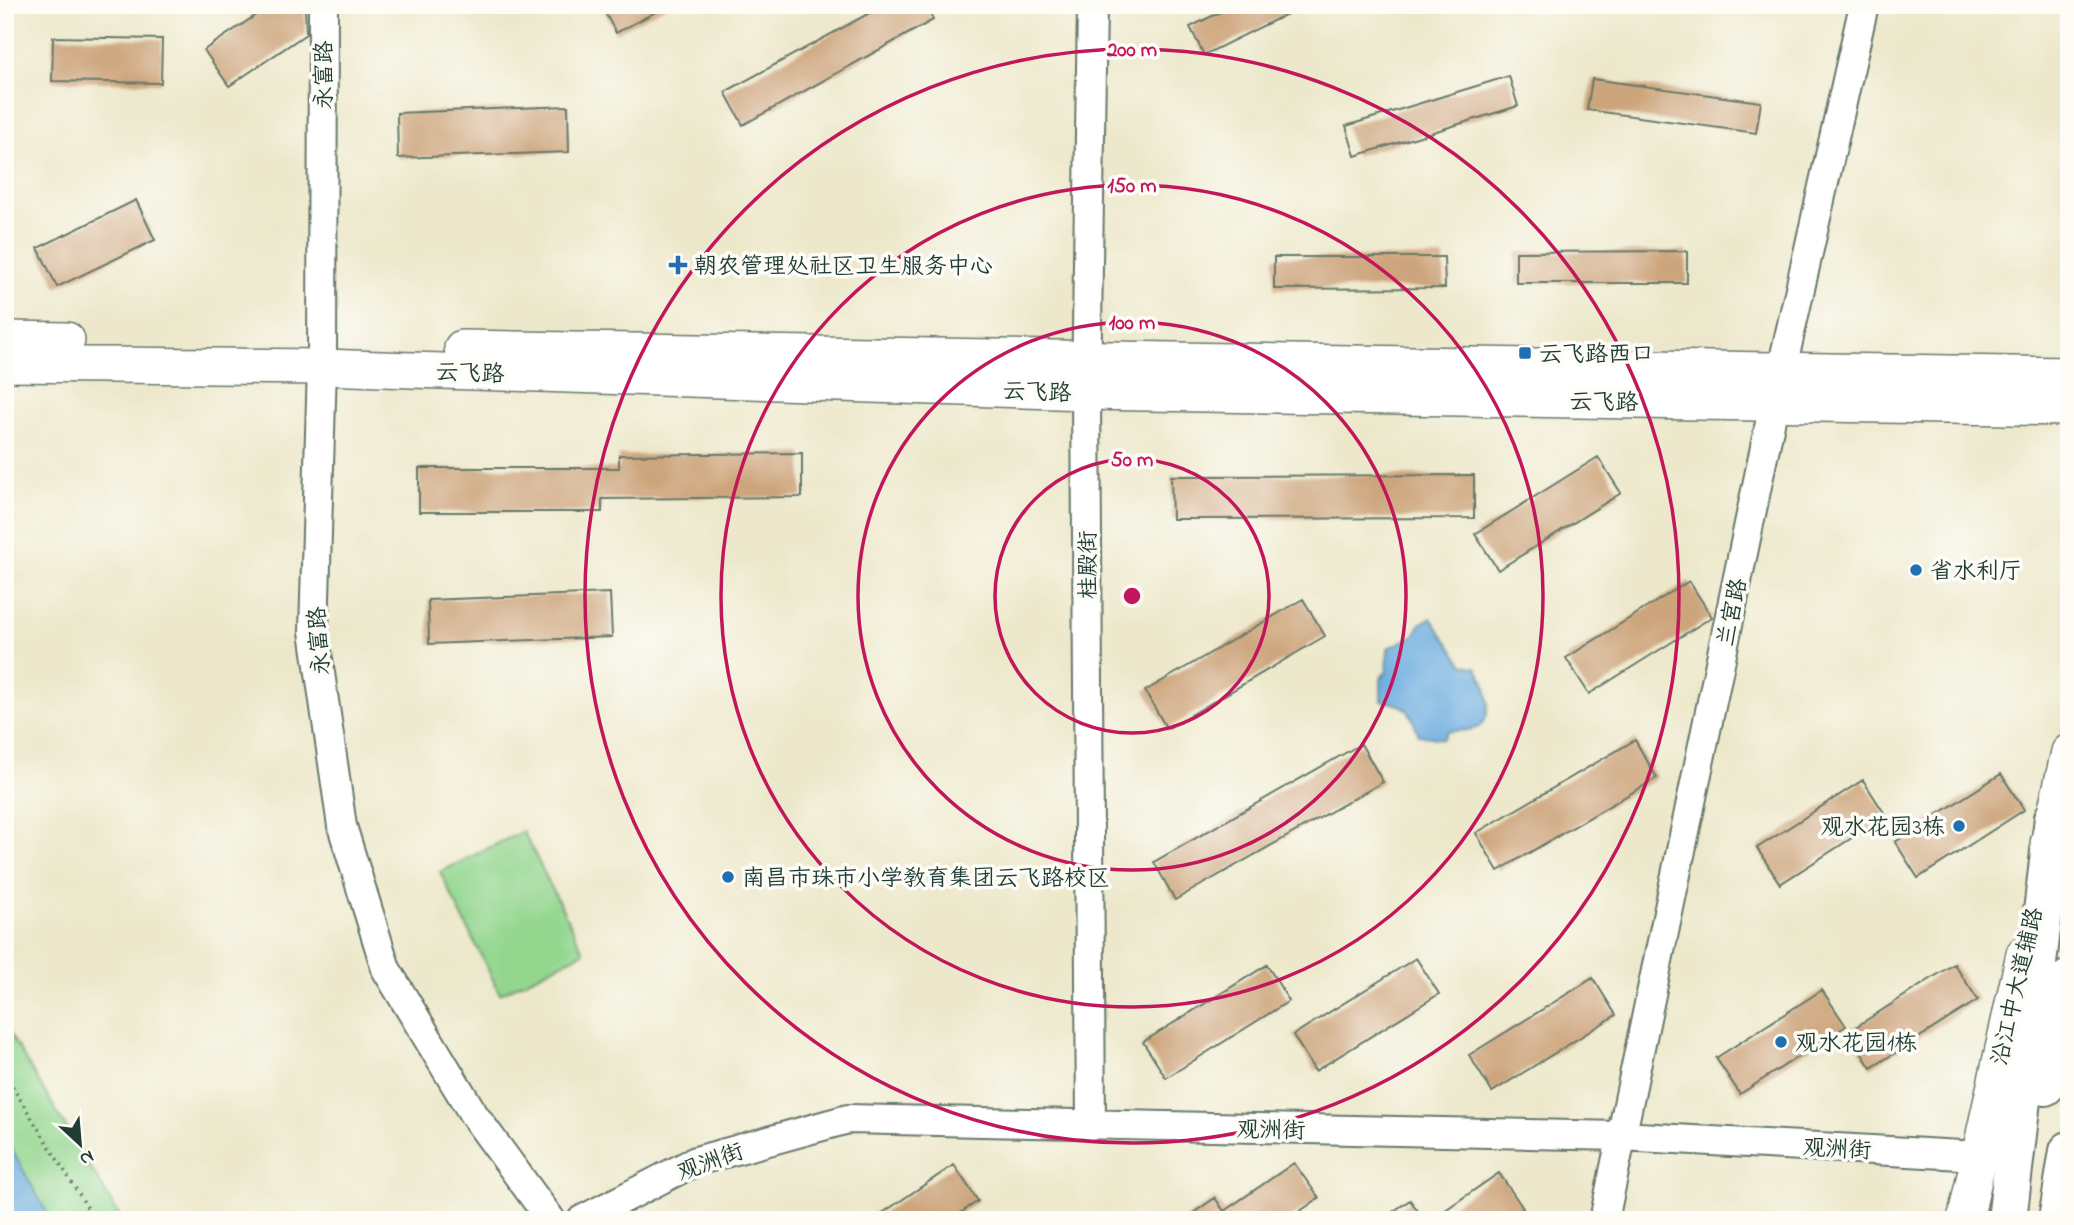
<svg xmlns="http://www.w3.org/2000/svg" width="2074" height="1225" font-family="'Indie Flower','LXGW WenKai TC',sans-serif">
<rect width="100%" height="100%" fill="#fdfcf7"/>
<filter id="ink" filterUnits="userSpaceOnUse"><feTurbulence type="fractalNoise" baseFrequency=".0143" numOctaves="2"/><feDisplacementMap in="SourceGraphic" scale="14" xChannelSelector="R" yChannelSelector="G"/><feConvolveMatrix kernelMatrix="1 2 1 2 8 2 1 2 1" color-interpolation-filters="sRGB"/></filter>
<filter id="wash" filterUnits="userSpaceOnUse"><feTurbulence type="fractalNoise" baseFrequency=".00686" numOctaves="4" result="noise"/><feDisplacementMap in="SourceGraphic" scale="28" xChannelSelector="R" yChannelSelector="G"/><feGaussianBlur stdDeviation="1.57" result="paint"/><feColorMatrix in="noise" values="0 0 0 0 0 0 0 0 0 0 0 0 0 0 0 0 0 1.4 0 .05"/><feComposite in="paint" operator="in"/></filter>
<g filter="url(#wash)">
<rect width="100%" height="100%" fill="#ede8cb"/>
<path fill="#93d68e" stroke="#598a61" stroke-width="2" d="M523,831L584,952L500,994L440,872Z
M5,1026L122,1220H5Z"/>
<path fill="#6aacdf" stroke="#44748a" stroke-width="2" d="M1431,618L1463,664L1477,668C1487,684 1495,711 1480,726C1473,732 1456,730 1447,732L1443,739L1419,735C1408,709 1411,705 1381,701V677L1387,670L1388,648L1414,636L1421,623Z
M5,1140L11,1148L51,1220H5Z"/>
<g id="blocks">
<path fill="#cda57d" d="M271,5H305L306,34L229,86L204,50Z
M601,5H669L616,33Z
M884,5H925L933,20L743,125L725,92Z
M1234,5H1305L1204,55L1190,27Z
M53,37L162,39L161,83L52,81Z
M1509,76L1518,106L1355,156L1346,126Z
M1592,79L1761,102L1756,133L1587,110Z
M568,106L569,152L398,158L397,113Z
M136,200L155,240L57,287L38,248Z
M1687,251V283H1516V252Z
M1274,257H1444L1445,288L1274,289Z
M802,453V497L602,499V512H419V468H619V455Z
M1598,457L1621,493L1498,570L1475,534Z
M1474,475V518L1172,519L1171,476Z
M1689,581L1712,617L1589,694L1566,658Z
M610,593L612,637L429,644L428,600Z
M1303,599L1325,636L1167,729L1145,691Z
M1635,740L1657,778L1498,871L1476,833Z
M1361,744L1383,782L1175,900L1154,862Z
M2001,774L2024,810L1918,878L1895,842Z
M1863,780L1886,816L1780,884L1757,848Z
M1416,958L1439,994L1315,1071L1293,1035Z
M1954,964L1978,1000L1871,1068L1848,1032Z
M1267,965L1289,1001L1166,1078L1143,1042Z
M1593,978L1616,1015L1492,1092L1469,1055Z
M1822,990L1846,1026L1740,1094L1716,1058Z
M1294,1163L1319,1198L1287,1220H1183L1215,1198L1224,1211Z
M954,1165L978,1201L950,1220H872Z
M1499,1173L1523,1208L1506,1220H1431Z
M1410,1200L1424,1220H1381Z"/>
</g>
</g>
<g filter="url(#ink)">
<use href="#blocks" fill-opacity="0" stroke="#677969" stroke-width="2"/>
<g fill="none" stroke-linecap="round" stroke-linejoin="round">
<g stroke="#677969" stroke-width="32">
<path id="minor" d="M323,5L322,367L314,631L342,826L386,969L474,1115L551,1220
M1091,1126L1086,392L1092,5
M582,1220L696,1161L848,1119L1621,1136L1979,1156
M1604,1220L1774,404L1864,5"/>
</g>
<g stroke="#677969" stroke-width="38">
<path id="major" d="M5,339L67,340
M462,348L2069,375
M5,364L322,367L1086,392L2069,408
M2048,844L2069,752
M1965,1220L2024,954"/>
</g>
<g stroke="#677969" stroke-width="42">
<path id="highway" d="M2045,1086L2069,979
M2007,1220L2054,818
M2058,1220L2069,1151"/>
</g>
<path stroke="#677969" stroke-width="3.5" stroke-dasharray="2 5" stroke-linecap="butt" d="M5,1075L95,1220"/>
<use href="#minor" stroke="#fff" stroke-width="28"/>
<use href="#major" stroke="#fff" stroke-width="35"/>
<use href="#highway" stroke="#fff" stroke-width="38"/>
</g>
</g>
<g fill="none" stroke="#c2185b" stroke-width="3.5">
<circle cx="1132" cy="596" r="137"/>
<circle cx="1132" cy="596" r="274"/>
<circle cx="1132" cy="596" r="411"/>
<circle cx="1132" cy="596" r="547"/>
</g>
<g fill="#1f6fb2" stroke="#fdfcf7" stroke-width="2.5">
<path d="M674.5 254.5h7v7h7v7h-7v7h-7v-7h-7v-7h7z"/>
<rect x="1518" y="346" width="14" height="14" rx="3.5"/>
<circle cx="1916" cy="570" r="7"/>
<circle cx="1959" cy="826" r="7"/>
<circle cx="728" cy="877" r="7"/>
<circle cx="1781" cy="1042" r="7"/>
</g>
<g text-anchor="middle" stroke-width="7" stroke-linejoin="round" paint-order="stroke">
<g font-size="23" fill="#1f3d34" stroke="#fdfcf7">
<text transform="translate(323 75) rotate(-90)" y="8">永富路</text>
<text transform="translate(470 372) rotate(2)" y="8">云飞路</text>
<text transform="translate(1037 391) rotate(2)" y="8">云飞路</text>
<text transform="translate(1604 401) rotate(1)" y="8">云飞路</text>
<text transform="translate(1087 565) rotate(-90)" y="8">桂殿街</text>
<text transform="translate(1731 612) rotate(-78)" y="8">兰宫路</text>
<text transform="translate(318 641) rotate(-94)" y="8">永富路</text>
<text transform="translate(2016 986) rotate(-77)" y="8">沿江中大道辅路</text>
<text transform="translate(1271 1129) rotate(1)" y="8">观洲街</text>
<text transform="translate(1837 1148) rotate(3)" y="8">观洲街</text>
<text transform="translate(710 1161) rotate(-20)" y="8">观洲街</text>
</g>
<g font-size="23" fill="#1f3d34" stroke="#fdfcf7" text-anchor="start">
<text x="694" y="273">朝农管理处社区卫生服务中心</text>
<text x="1539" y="361">云飞路西口</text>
<text x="1930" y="578">省水利厅</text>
<text x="1945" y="834" text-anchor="end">观水花园3栋</text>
<text x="742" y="885">南昌市珠市小学教育集团云飞路校区</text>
<text x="1795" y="1050">观水花园1栋</text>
</g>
</g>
<circle cx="1132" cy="596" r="10" fill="#c2185b" stroke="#fdfcf7" stroke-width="3.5"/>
<g font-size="21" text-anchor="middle" font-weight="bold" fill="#c2185b" stroke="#fdfcf7" stroke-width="7" stroke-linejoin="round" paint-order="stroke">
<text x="1132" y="56">200 m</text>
<text x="1132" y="192">150 m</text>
<text x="1132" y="329">100 m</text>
<text x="1132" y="466">50 m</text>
</g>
<rect width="2074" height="1225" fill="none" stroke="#fdfcf7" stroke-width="28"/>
<g transform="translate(80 1144) rotate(154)" stroke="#fdfcf7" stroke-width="5" paint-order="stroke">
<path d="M0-5L12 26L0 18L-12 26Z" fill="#1f3d34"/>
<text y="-10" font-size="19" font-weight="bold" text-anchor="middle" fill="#1f3d34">N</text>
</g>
</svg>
